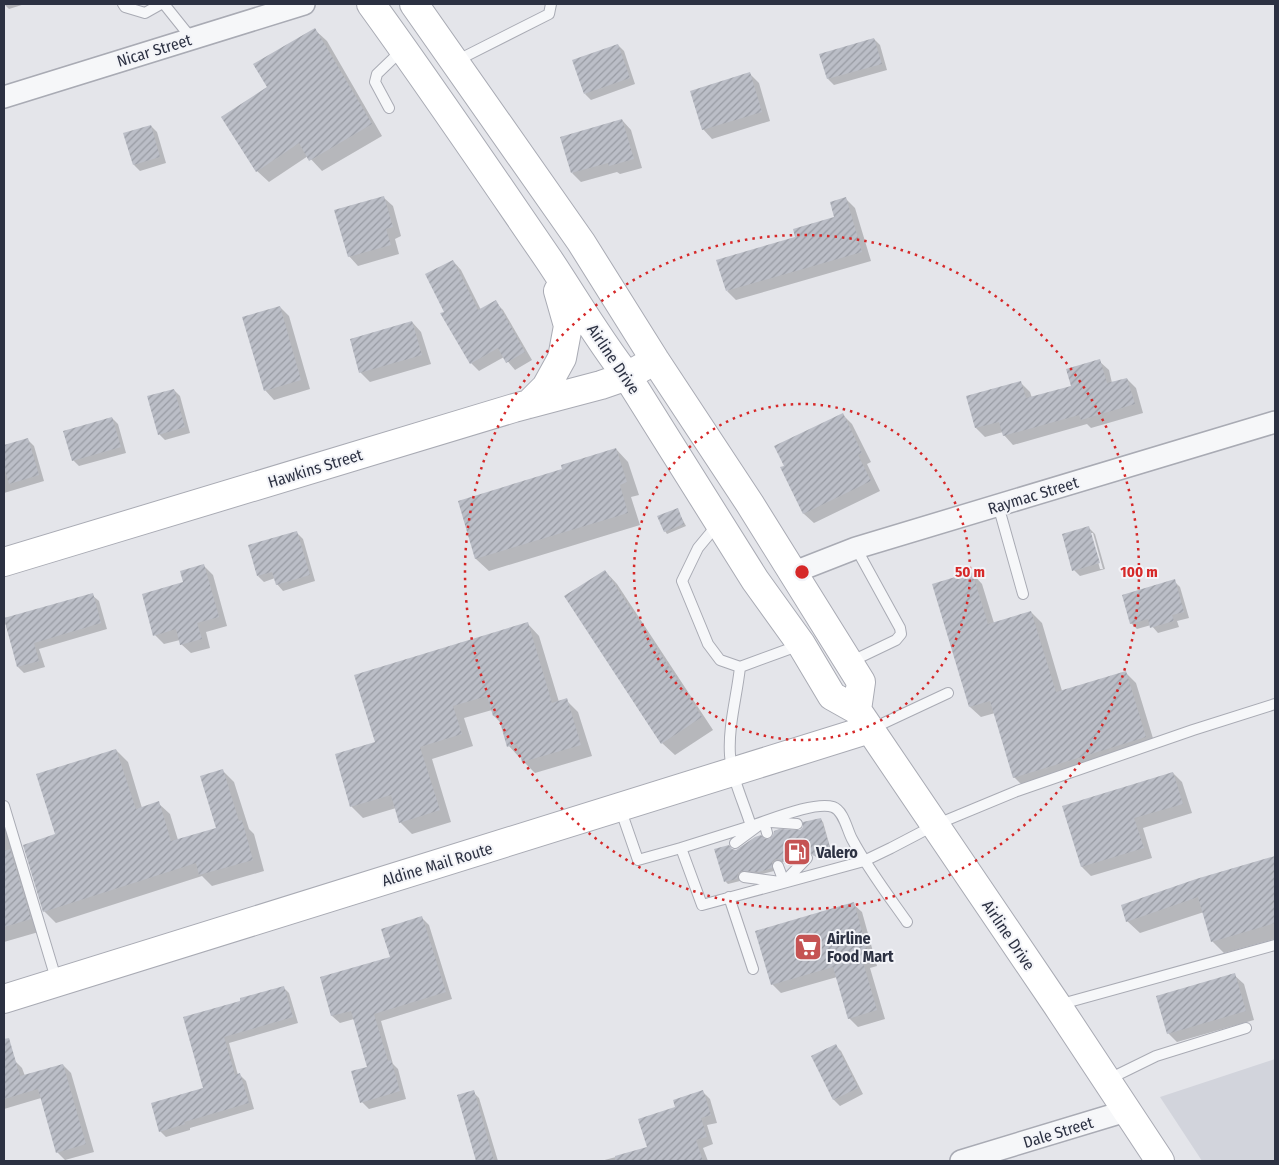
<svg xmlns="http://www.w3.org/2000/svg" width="1279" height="1165" font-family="'Fira Sans Condensed',sans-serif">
<defs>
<pattern id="building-hatch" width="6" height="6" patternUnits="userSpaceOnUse" patternTransform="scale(1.25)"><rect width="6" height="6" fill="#bbbec7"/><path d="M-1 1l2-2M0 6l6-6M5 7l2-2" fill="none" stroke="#989ba3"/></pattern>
</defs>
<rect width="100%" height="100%" fill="#e4e5ea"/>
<path fill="#d2d4dc" d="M1275,1059V1161H1202L1160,1097Z"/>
<path fill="#0003" fill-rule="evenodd" d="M4,4H25L9,9Z
M315,30L327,41L382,136L322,171L308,156L269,182L257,171L268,88Z
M874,39L880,45L887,70L834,85L828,79Z
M618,45L624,51L635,84L591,100L585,94Z
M750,74L759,83L770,121L712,139L703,129Z
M622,120L631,130L642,168L620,174L617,172L581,182L572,173Z
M151,126L157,132L166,163L140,171L134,165Z
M383,197L393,206L401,236L395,239L399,254L358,266L349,256Z
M846,199L855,208L871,261L736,300L727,291L836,218Z
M453,261L461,270L481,310L495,302L503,310L532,360L515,370L504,357L479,371L471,363L446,313Z
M280,307L289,316L310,389L274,400L265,390Z
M412,322L421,332L431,364L370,382L360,372Z
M1099,361L1109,370L1112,383L1127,379L1136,388L1143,413L1091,428L1087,424L1013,445L1004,435L1003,432L985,437L976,428L968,397L1021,383L1030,392L1032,398L1073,387Z
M174,390L180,396L190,433L165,440L159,434Z
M843,415L852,424L871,462L867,464L880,491L814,523L804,514L782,468Z
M112,418L118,424L126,453L79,466L73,460Z
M28,440L34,446L44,481L4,493V446Z
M616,449L628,462L639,495L631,497L640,525L489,571L476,559L459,502L563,470Z
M677,509L686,526L667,534L665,531Z
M1089,528L1095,534L1105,569L1080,576L1074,570ZM1090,533H1093L1103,569H1100Z
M297,533L303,539L315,581L283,591L277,584L275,578L264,582L258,576Z
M204,566L213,575L227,626L206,632L210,648L191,653L181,644L180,640L164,644L155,635L185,583Z
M605,571L617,584L713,730L675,755L662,743Z
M972,573L982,584L994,623L1031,612L1042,623L1062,691L1125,672L1136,683L1156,748L1025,788L1014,777L995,713L981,717L970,707Z
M1174,581L1180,587L1189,618L1177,621L1179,627L1158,633L1151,625L1137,629L1131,623Z
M92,595L99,601L107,629L39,649L45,667L24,673L18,667L4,619Z
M528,624L539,636L559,702L566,700L578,712L592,756L535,773L524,762L522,757L520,758L509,746L501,723L494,716L492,710L464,718L473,746L432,759L451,822L412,834L400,822L396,808L363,818L351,806L376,743Z
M116,750L128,762L142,808L158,803L170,814L178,840L218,829L222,770L234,782L249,829L254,834L264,871L212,886L202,876L56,923L44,911L57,835Z
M1173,773L1182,782L1192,813L1143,828L1152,858L1091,876L1082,867L1064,807Z
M4,817L42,931L4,942Z
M820,819L823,822L832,854L817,858L814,855L809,853L797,864L789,866L785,862H779L775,865L774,871L762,874L745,873L741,876L740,881L728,884L726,882L732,850L737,851L764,841L800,832Z
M1275,858V939L1224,953L1212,941L1204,912L1140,933L1127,921L1197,880Z
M853,904L862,912L877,966L870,968L885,1019L858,1027L849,1018L837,977L781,993L772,984Z
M422,918L429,925L452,999L381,1021L393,1064L398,1069L406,1099L369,1109L362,1102L368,1068L354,1019L340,1023L332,1016L322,978L392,958Z
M1234,975L1244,984L1254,1020L1177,1042L1168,1033Z
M283,987L289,993L298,1023L229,1043L238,1075H240L246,1081L254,1109L190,1128V1130L166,1137L160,1131L204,1089L184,1018L242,1002Z
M835,1045L841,1051L863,1094L840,1106L834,1100L813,1057Z
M14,1060L22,1068L25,1076L63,1065L71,1073L94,1152L65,1160L57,1152L41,1098L4,1109V1063Z
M473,1092L479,1098L498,1161H478L459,1096Z
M703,1092L710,1099L717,1123L707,1125L713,1144L703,1148L708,1161H601L649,1148L677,1107Z"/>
<path fill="url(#building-hatch)" d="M315,28L372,124L309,161L299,143L256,172L221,117L267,87L253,64Z
M874,38L882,64L827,79L819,54Z
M618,44L630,78L584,94L572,60Z
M750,72L762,112L702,130L690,91Z
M622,119L634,159L609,166L608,163L571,173L560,137Z
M151,125L160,157L133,165L123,133Z
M384,196L393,227L386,229L391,245L348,257L334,210Z
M846,197L862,252L726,291L716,260L795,237L793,229L834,217L830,202Z
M453,260L478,310L496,300L525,352L506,363L498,348L470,364L440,313L444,312L425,274Z
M280,306L301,380L264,391L242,317Z
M412,321L422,355L359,373L350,339Z
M1100,359L1107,383L1127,378L1135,404L1081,420L1079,415L1003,436L999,422L975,428L966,396L1021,381L1026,398L1071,386L1066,369Z
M174,389L185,427L158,435L147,396Z
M843,413L862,453L858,455L871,481L803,514L780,467L784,466L774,446Z
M112,417L121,447L72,461L63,431Z
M28,438L39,475L9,484L4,467V445Z
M616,448L627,482L620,485L628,513L475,559L458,501L562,469L561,465Z
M678,508L684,524L664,532L657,516Z
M1089,526L1100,563L1072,571L1062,534Z
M297,531L310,575L276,585L272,572L257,576L248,545Z
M204,564L219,617L197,623L202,639L180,645L176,629L153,636L142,594L183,582L180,571Z
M605,570L702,717L661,744L564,596Z
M972,572L988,624L1031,611L1056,692L1126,671L1146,737L1013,778L990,701L969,707L932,584Z
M1175,579L1184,612L1172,615L1174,621L1150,628L1148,619L1130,624L1122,595Z
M93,593L101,623L34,643L39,661L17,667L4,618Z
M528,622L552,703L567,698L581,745L522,762L517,744L507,747L498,715L493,716L487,696L453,706L462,734L420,747L440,810L399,823L391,795L350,807L335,754L375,742L354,675Z
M116,749L136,809L159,801L171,841L216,828L200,776L223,769L239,821L242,820L253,860L199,875L196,863L43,912L23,845L55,834L36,774Z
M1173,772L1183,804L1134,818L1144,848L1081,867L1062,806Z
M821,818L831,851L814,856L811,853L806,851L794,862L785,864L782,860L776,859L772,862V868L759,872L742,871L738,873L737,879L724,882L714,849L729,845L732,849L736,850L755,837L761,835L765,839H769L773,835L774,831L779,829L800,830L803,827V822Z
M10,849L31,919L4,927V851Z
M1275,856V923L1211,942L1198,897L1126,922L1121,905L1196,879Z
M854,902L869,957L862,959L877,1010L848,1019L833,967L771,985L755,931Z
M422,916L446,992L374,1014L388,1061L391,1060L400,1091L360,1103L351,1071L367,1067L351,1011L331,1016L320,977L390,957L381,929Z
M1235,973L1246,1011L1167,1034L1156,996Z
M284,986L293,1017L224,1037L235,1075L240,1073L249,1103L184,1122L185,1124L159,1132L151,1103L203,1088L183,1017L240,1001V998Z
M9,1038L20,1076L63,1064L86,1144L56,1153L38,1089L4,1099V1039Z
M836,1044L858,1088L833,1100L811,1056Z
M474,1090L494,1161H476L457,1095Z
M703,1090L711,1115L701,1118L707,1137L696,1140L703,1161H615V1156L647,1147L638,1119L675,1107L673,1100Z"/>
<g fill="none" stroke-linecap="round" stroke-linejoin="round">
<g stroke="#a9abb4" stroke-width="12">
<path id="lane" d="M123,4L125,7L145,13L161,4
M164,4L192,39
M456,61L549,14L551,4
M389,108L375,82L377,74L403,49
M998,505L1023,594
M717,525L698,548L682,581L708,644L720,660L740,667L800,645
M850,662L896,640L901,634L900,628L856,548
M871,729L948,693
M4,806L57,982
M620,808L638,860L681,848L702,905L864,861L891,848L935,825L1017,791L1193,730L1275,704
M764,822L767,833
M771,822L797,824
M751,826C770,820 815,801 833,807C844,811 847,830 852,839C868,869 888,895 907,922
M735,843L758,826
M681,848L751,826C744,803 732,779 730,755C728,726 737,696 740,667
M778,866L784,882
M744,877L780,882
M784,882L807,858
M729,897L753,969
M1058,1005L1275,945
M1107,1080L1156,1056L1246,1028"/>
</g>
<g stroke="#a9abb4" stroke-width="24">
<path id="street" d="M4,97L304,4
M792,573L856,548L1275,422
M961,1161L1126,1111"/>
</g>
<g stroke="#a9abb4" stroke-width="30">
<path id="secondary" d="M371,4C432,88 490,174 549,260C575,299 598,339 627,376L755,580L801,644L832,696L857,710L1057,1005L1160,1161
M414,4L581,242L655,360L750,504L861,682L857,710
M529,404L546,387L562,358L568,326L558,291
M4,562L514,408L601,385L627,376L643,367
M4,999L870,729"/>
</g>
<use href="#lane" stroke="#f6f7f9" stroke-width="10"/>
<use href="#street" stroke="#f6f7f9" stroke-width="21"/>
<use href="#secondary" stroke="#fff" stroke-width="28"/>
</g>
<g fill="none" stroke="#d62828" stroke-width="2.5" stroke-dasharray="2.5 5">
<circle cx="802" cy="572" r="168"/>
<circle cx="802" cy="572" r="337"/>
</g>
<defs>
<g id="fuel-square" transform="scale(1.4375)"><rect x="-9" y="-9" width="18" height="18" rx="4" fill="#c55353" stroke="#f3f4f8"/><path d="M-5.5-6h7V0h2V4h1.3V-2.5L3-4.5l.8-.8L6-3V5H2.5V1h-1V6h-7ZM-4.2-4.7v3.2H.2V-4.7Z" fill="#fff"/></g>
<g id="supermarket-square" transform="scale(1.4375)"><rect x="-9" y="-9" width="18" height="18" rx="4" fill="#c55353" stroke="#f3f4f8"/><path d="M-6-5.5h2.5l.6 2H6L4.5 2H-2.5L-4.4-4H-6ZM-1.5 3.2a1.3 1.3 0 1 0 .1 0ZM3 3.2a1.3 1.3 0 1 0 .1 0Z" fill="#fff"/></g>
</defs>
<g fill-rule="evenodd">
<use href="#fuel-square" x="797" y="852"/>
<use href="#supermarket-square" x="808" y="947"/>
</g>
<g text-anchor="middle" stroke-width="4" stroke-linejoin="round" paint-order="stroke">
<g font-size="16" fill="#2c3142" stroke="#f3f4f8">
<text transform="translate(154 50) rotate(-17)" y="6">Nicar Street</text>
<text transform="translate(614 359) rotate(56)" y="6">Airline Drive</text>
<text transform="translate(315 468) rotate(-17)" y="6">Hawkins Street</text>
<text transform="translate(1033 495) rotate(-17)" y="6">Raymac Street</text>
<text transform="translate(437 864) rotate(-17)" y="6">Aldine Mail Route</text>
<text transform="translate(1009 935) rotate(56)" y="6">Airline Drive</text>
<text transform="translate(1058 1132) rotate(-17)" y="6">Dale Street</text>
</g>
<g font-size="16" font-weight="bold" fill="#2c3142" stroke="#f3f4f8" text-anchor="start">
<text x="816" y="858">Valero</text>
<text x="827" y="944">Airline<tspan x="827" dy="18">Food Mart</tspan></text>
</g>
</g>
<circle cx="802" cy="572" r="8" fill="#d62828" stroke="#f3f4f8" stroke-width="2.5"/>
<g font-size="15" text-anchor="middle" font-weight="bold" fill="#d62828" stroke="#f3f4f8" stroke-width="4" stroke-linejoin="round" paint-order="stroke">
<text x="970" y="577">50 m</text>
<text x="1139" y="577">100 m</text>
</g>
<rect width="1279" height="1165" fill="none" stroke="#2c3142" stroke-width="10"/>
</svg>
